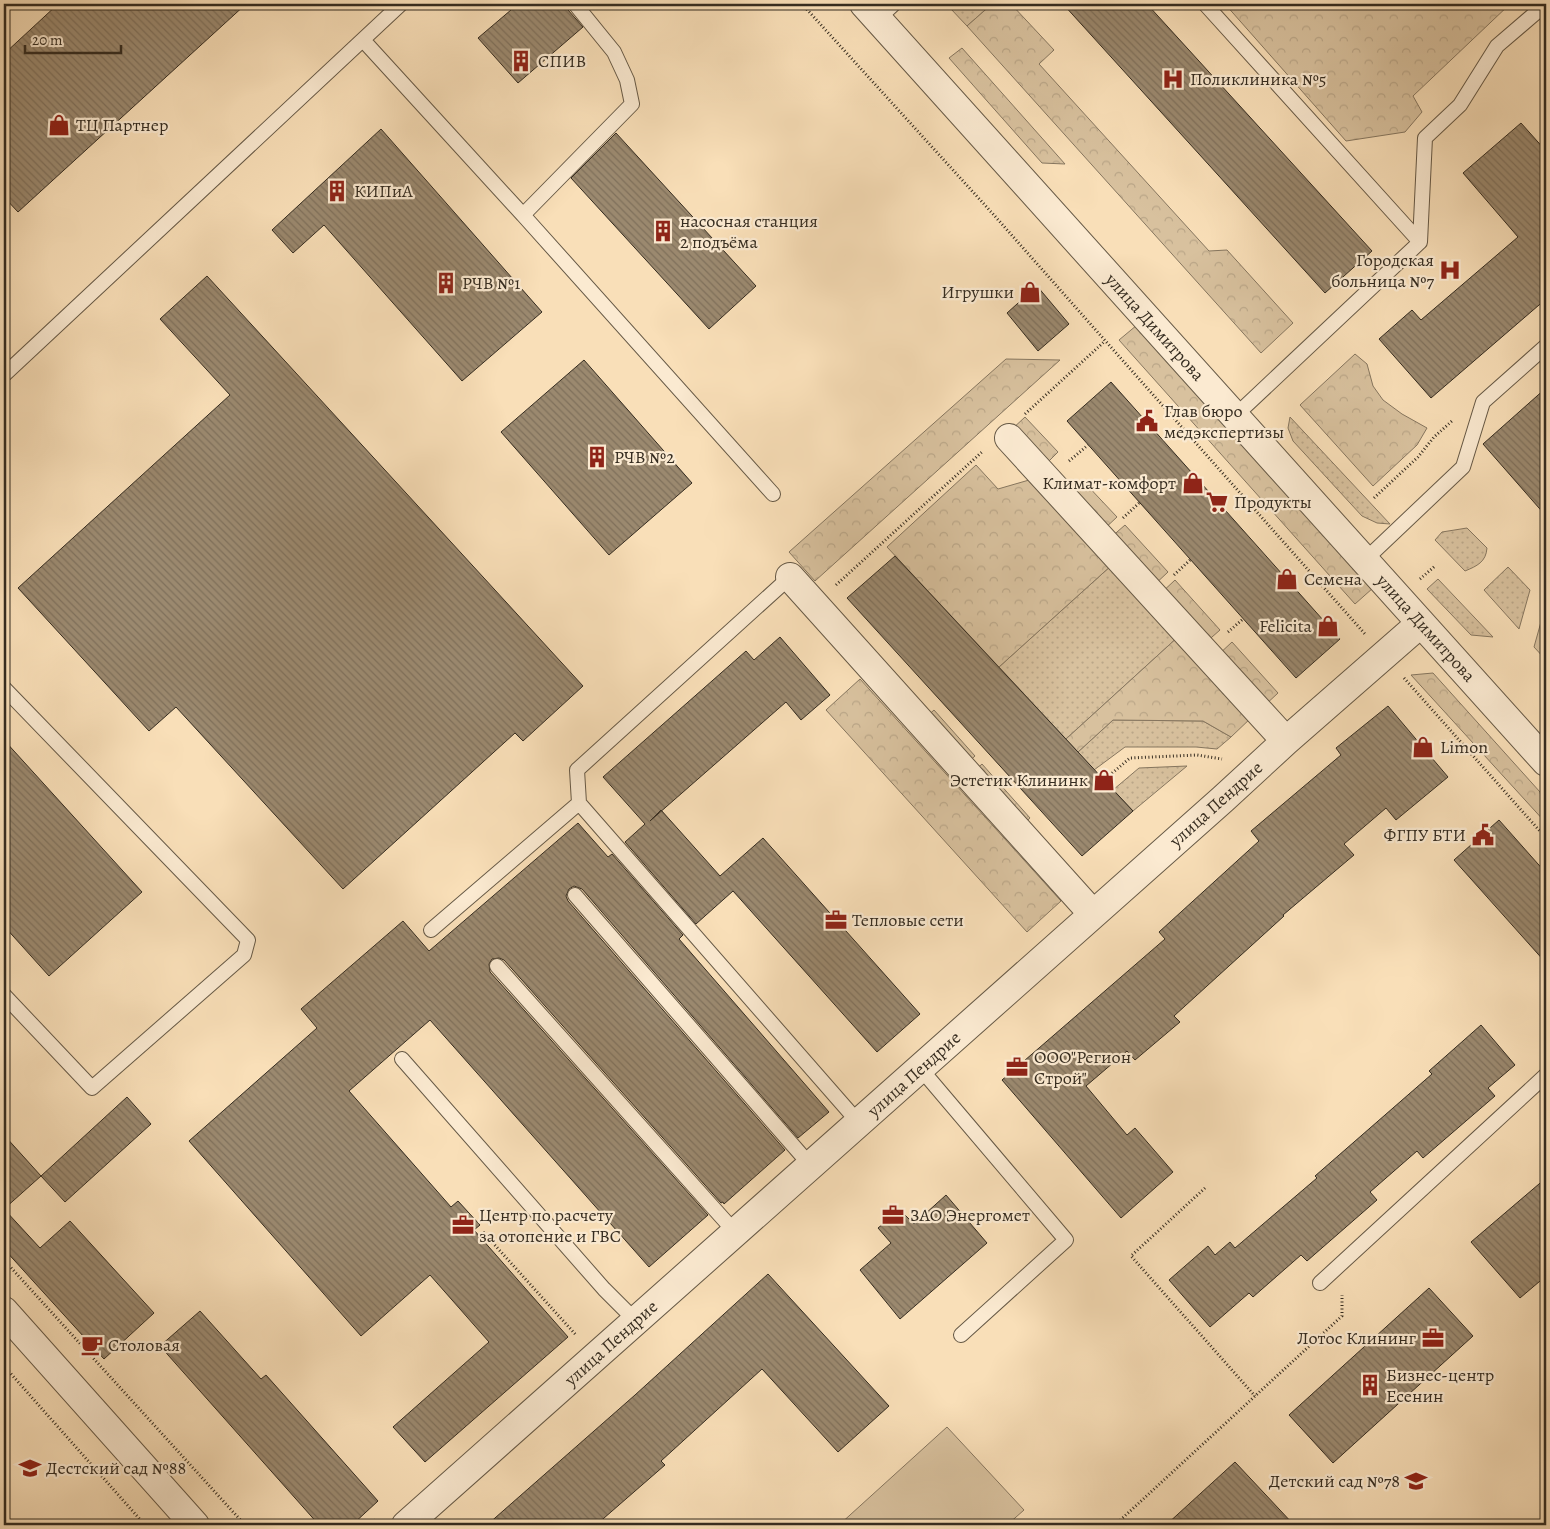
<svg xmlns="http://www.w3.org/2000/svg" width="1550" height="1529" font-family="Alegreya,serif">
<defs>
<pattern id="green-dots" width="8" height="8" patternUnits="userSpaceOnUse" patternTransform="scale(1.25)"><rect width="8" height="8" fill="#d8c19e"/><path d="M2 2h.1M6 6h.1" fill="none" stroke="#baa688" stroke-width="1.8" stroke-linecap="round"/></pattern>
<pattern id="forest-crowns" width="20" height="18" patternUnits="userSpaceOnUse" patternTransform="scale(1.25)"><rect width="20" height="18" fill="#d8c19e"/><path d="M2 6a3 3 0 1 1 6 0M12 15a3 3 0 1 1 6 0" fill="none" stroke="#baa688"/></pattern>
<pattern id="building-back-hatch" width="6" height="6" patternUnits="userSpaceOnUse" patternTransform="scale(1.25)"><rect width="6" height="6" fill="#9b896f"/><path d="M-1 5l2 2M0 0l6 6M5-1l2 2" fill="none" stroke="#7f705b"/></pattern>
</defs>
<rect width="100%" height="100%" fill="#f9dfb8"/>
<filter id="stains"><feTurbulence type="fractalNoise" baseFrequency=".004" numOctaves="4"/><feColorMatrix values="0 0 0 0 .2 0 0 0 0 .09 0 0 0 0 .02 0 0 0 .5 -.17"/></filter>
<radialGradient id="worn" r=".72"><stop offset=".6" stop-color="#630" stop-opacity="0"/><stop offset="1" stop-color="#630" stop-opacity=".3"/></radialGradient>
<path fill="url(#green-dots)" stroke="#86765f" d="M955,4H992L967,26L950,8Z
M1290,417L1390,524L1377,523L1362,516L1293,441L1288,428Z
M1467,528L1487,548C1486,562 1477,566 1465,571L1435,540L1442,532Z
M1113,564L1179,636L1066,739L999,667Z
M1508,567L1530,590L1519,629L1484,590Z
M1438,579L1493,637L1471,635L1427,589Z
M1113,720L1203,721L1231,737L1217,749L1196,747H1125L1094,770L1078,752Z
M1187,766L1133,811L1113,790L1139,768Z"/>
<path fill="url(#forest-crowns)" stroke="#86765f" d="M992,4H1011L1054,50L1039,64L1209,251L1227,250L1293,323L1261,353L967,26Z
M1225,4H1510L1413,96L1422,112L1405,132L1346,141Z
M962,48L1065,164L1042,163L949,58Z
M1137,325L1373,588L1355,604L1119,340Z
M1355,354L1367,364L1373,386L1383,400L1402,414L1427,428L1417,445L1373,486L1300,405Z
M1006,359L1060,360L815,581L789,552Z
M1025,417L1058,452L1043,467L1010,431Z
M976,465L998,489L1036,478L1113,564L999,667L887,547Z
M1084,482L1117,517L1102,531L1069,496Z
M1125,525L1168,572L1152,587L1109,539Z
M1175,580L1220,630L1204,644L1159,595Z
M1546,604V660L1534,647Z
M1179,636L1253,716L1231,737L1203,721L1113,720L1078,752L1066,739Z
M1232,642L1278,693L1263,707L1217,656Z
M1433,673L1540,792L1543,807L1546,811V823L1411,675Z
M860,679L1061,901L1027,932L826,710Z
M934,710L975,756L965,765L924,719Z
M982,764L1030,818L1019,828L971,774Z"/>
<path fill="#d8c19e" stroke="#86765f" d="M947,1427L1024,1510L1007,1525H839Z"/>
<path fill="url(#building-back-hatch)" stroke="#352c20" d="M58,4H246L18,212L4,197V54Z
M518,4H566L568,10L583,27L518,83L478,38Z
M1063,4H1147L1372,251L1325,293Z
M1521,123L1546,151V299L1431,398L1379,339L1412,310L1421,320L1518,237L1463,173Z
M381,129L542,312L462,381L324,225L293,253L272,230Z
M616,133L756,286L709,329L571,178Z
M207,276L583,686L523,741L515,733L343,889L176,707L149,731L18,588L230,395L160,319Z
M1037,286L1069,324L1038,351L1007,313Z
M584,360L692,483L609,555L501,432Z
M1111,382L1340,639L1296,678L1067,421Z
M1546,388V516L1483,444Z
M895,556L1133,811L1082,856L847,598Z
M780,637L830,695L801,720L786,702L650,821L661,810L720,876L763,838L920,1014L877,1052L733,891L696,924L625,842L645,824L603,777L746,651L754,660Z
M1388,706L1448,777L1396,820L1386,808L1344,844L1354,855L1283,915L1284,916L1174,1016L1180,1022L1135,1060L1127,1051L1086,1086L1127,1135L1135,1128L1173,1172L1121,1218L1002,1080L1165,939L1159,932L1259,841L1251,831L1341,755L1336,748Z
M4,740L142,892L49,976L4,926Z
M1499,820L1546,873V963L1454,860Z
M578,823L608,857L612,854L683,935L679,939L829,1112L798,1138L582,889L574,886L569,889L566,896L568,901L785,1150L724,1204L723,1202L721,1203L504,960L499,958L492,959L489,964L490,972L708,1215L649,1267L430,1020L349,1091L451,1207L458,1201L480,1225L474,1230L568,1337L425,1462L393,1427L489,1342L430,1275L361,1336L189,1141L317,1028L301,1009L403,921L429,951Z
M1481,1025L1515,1065L1488,1088L1495,1096L1423,1158L1417,1151L1370,1192L1377,1200L1307,1261L1301,1255L1253,1297L1249,1293L1210,1327L1169,1280L1208,1246L1215,1255L1230,1242L1235,1248L1317,1178L1315,1176L1432,1074L1429,1071Z
M127,1097L151,1124L65,1202L41,1176Z
M4,1135L41,1176L4,1209L40,1248L70,1221L154,1313L104,1359L4,1249Z
M1546,1178V1276L1520,1298L1471,1242Z
M946,1195L987,1243L900,1319L860,1270L891,1243L878,1228L900,1210L914,1224Z
M768,1274L889,1406L838,1452L762,1369L661,1461L665,1465L596,1525H487L635,1395Z
M1429,1288L1473,1336L1333,1463L1289,1415Z
M200,1311L261,1379L266,1375L378,1501L352,1525H319L160,1346Z
M1235,1462L1294,1525H1166Z"/>
<g fill="none" stroke-linecap="round" stroke-linejoin="round">
<g stroke="#665946" stroke-width="16">
<path id="lane" d="M575,4L614,52L627,80L632,104L523,215L773,494
M1205,4L1420,242
M878,19L894,4
M363,40L523,215
M4,375L401,4
M1235,416L1420,242L1425,138L1460,105L1497,46L1546,4
M1365,560L1463,467L1483,402L1546,346
M4,688L248,940L244,955L92,1088L4,995
M579,803L859,1123
M575,895L811,1166
M431,930L579,803L577,770L790,577
M497,966L735,1232
M402,1059L604,1289L636,1321
M920,1068L1066,1240L961,1335
M1320,1283L1546,1075"/>
</g>
<g stroke="#665946" stroke-width="30">
<path id="street" d="M864,4L1546,762
M1009,438L1286,741
M790,577L1093,914
M4,1311L195,1525
M406,1525L1223,799L1286,741L1421,623"/>
</g>
<path stroke="#352c20" stroke-width="3" stroke-dasharray="1 2.5" stroke-linecap="butt" d="M802,4L993,214L1365,634
M1025,414L1105,341
M1069,461L1088,445
M1374,498L1418,457L1434,437L1452,421
M1123,518L1139,503
M1174,575L1190,560
M1420,579L1435,566
M836,585L983,451
M1228,632L1243,619
M1404,678L1546,838
M1104,780L1130,758L1197,755L1222,759
M1205,1188L1131,1256L1255,1396
M483,1232L576,1335
M4,1260L245,1525
M4,1366L145,1525
M369,1525L376,1519
M1115,1525L1342,1316V1295"/>
<use href="#lane" stroke="#fbead1" stroke-width="14"/>
<use href="#street" stroke="#fbead1" stroke-width="28"/>
</g>
<defs>
<g id="building-bare" transform="scale(1.725)"><path d="M-4-6H4V6H1V3H-1V6H-4ZM-2.5-4.3h1.7v1.8h-1.7ZM.8-4.3h1.7v1.8H.8ZM-2.5-1h1.7V.8h-1.7ZM.8-1h1.7V.8H.8Z" fill="#8f2418" stroke="#fbead1" stroke-width="2.5" paint-order="stroke"/></g>
<g id="hospital-bare" transform="scale(1.725)"><path d="M-5-5h3v3.5h4V-5h3V5h-3V1.5h-4V5h-3Z" fill="#8f2418" stroke="#fbead1" stroke-width="2.5" paint-order="stroke"/></g>
<g id="shop-bare" transform="scale(1.725)"><path d="M-5-2.5h2.3a2.7 3.5 0 0 1 5.4 0H5L5.5 6h-11ZM-1.5-2.5h3a1.5 2.3 0 0 0-3 0Z" fill="#8f2418" stroke="#fbead1" stroke-width="2.5" paint-order="stroke"/></g>
<g id="civic-bare" transform="scale(1.725)"><path d="M-.6-6.5H3V-4.5H.6V-3L4-1V1h2V6H-6V1h2V-1L-.6-3ZM-1.2 2.5V6h2.4V2.5Z" fill="#8f2418" stroke="#fbead1" stroke-width="2.5" paint-order="stroke"/></g>
<g id="supermarket-bare" transform="scale(1.725)"><path d="M-6-5.5h2.5l.6 2H6L4.5 2H-2.5L-4.4-4H-6ZM-1.5 3.2a1.3 1.3 0 1 0 .1 0ZM3 3.2a1.3 1.3 0 1 0 .1 0Z" fill="#8f2418" stroke="#fbead1" stroke-width="2.5" paint-order="stroke"/></g>
<g id="office-bare" transform="scale(1.725)"><path d="M-6-3h4V-5.5h4V-3h4V5H-6ZM-1-4.5V-3h2v-1.5ZM-6 0V1H6V0Z" fill="#8f2418" stroke="#fbead1" stroke-width="2.5" paint-order="stroke"/></g>
<g id="cafe-bare" transform="scale(1.725)"><path d="M-5.5-4.5H6V0H3Q3 3.5 0 3.5H-2.5Q-5.5 3.5-5.5 0ZM3-3.2v2h1.7v-2ZM-6 4.5H4V6H-6Z" fill="#8f2418" stroke="#fbead1" stroke-width="2.5" paint-order="stroke"/></g>
<g id="school-bare" transform="scale(1.725)"><path d="M0-5L7-2L0 1L-7-2ZM-4 1L0 2.5L4 1V4Q0 6-4 4Z" fill="#8f2418" stroke="#fbead1" stroke-width="2.5" paint-order="stroke"/></g>
</defs>
<g fill-rule="evenodd">
<use href="#building-bare" x="521" y="61"/>
<use href="#hospital-bare" x="1173" y="79"/>
<use href="#shop-bare" x="59" y="125"/>
<use href="#building-bare" x="337" y="191"/>
<use href="#building-bare" x="663" y="231"/>
<use href="#hospital-bare" x="1450" y="270"/>
<use href="#building-bare" x="446" y="283"/>
<use href="#shop-bare" x="1030" y="292"/>
<use href="#civic-bare" x="1147" y="421"/>
<use href="#building-bare" x="597" y="457"/>
<use href="#shop-bare" x="1193" y="483"/>
<use href="#supermarket-bare" x="1217" y="502"/>
<use href="#shop-bare" x="1287" y="579"/>
<use href="#shop-bare" x="1328" y="626"/>
<use href="#shop-bare" x="1423" y="747"/>
<use href="#shop-bare" x="1104" y="780"/>
<use href="#civic-bare" x="1483" y="835"/>
<use href="#office-bare" x="836" y="920"/>
<use href="#office-bare" x="1017" y="1067"/>
<use href="#office-bare" x="893" y="1215"/>
<use href="#office-bare" x="463" y="1225"/>
<use href="#office-bare" x="1433" y="1338"/>
<use href="#cafe-bare" x="92" y="1345"/>
<use href="#building-bare" x="1370" y="1385"/>
<use href="#school-bare" x="30" y="1468"/>
<use href="#school-bare" x="1416" y="1481"/>
</g>
<g text-anchor="middle" stroke-width="4.5" stroke-linejoin="round" paint-order="stroke">
<g font-size="18" fill="#352c20" stroke="#fbead1" text-anchor="start">
<text x="538" y="67">СПИВ</text>
<text x="1190" y="85">Поликлиника №5</text>
<text x="76" y="131">ТЦ Партнер</text>
<text x="354" y="197">КИПиА</text>
<text x="680" y="227">насосная станция<tspan x="680" dy="21">2 подъёма</tspan></text>
<text x="1434" y="266" text-anchor="end">Городская<tspan x="1434" dy="21">больница №7</tspan></text>
<text x="462" y="289">РЧВ №1</text>
<text x="1014" y="298" text-anchor="end">Игрушки</text>
<text x="1164" y="417">Глав бюро<tspan x="1164" dy="21">медэкспертизы</tspan></text>
<text x="614" y="463">РЧВ №2</text>
<text x="1176" y="489" text-anchor="end">Климат-комфорт</text>
<text x="1234" y="508">Продукты</text>
<text x="1304" y="585">Семена</text>
<text x="1312" y="632" text-anchor="end">Felicita</text>
<text x="1440" y="753">Limon</text>
<text x="1088" y="786" text-anchor="end">Эстетик Клининк</text>
<text x="1466" y="841" text-anchor="end">ФГПУ БТИ</text>
<text x="852" y="926">Тепловые сети</text>
<text x="1034" y="1063">ООО"Регион<tspan x="1034" dy="21">Строй"</tspan></text>
<text x="479" y="1221">Центр по расчету<tspan x="479" dy="21">за отопение и ГВС</tspan></text>
<text x="910" y="1221">ЗАО Энергомет</text>
<text x="1416" y="1344" text-anchor="end">Лотос Клининг</text>
<text x="108" y="1351">Столовая</text>
<text x="1386" y="1381">Бизнес-центр<tspan x="1386" dy="21">Есенин</tspan></text>
<text x="46" y="1474">Дестский сад №88</text>
<text x="1400" y="1487" text-anchor="end">Детский сад №78</text>
</g>
<g font-size="18" fill="#352c20" stroke="#fbead1">
<text transform="translate(1155 327) rotate(48)" y="6">улица Димитрова</text>
<text transform="translate(1426 628) rotate(48)" y="6">улица Димитрова</text>
<text transform="translate(1216 804) rotate(-42)" y="6">улица Пендрие</text>
<text transform="translate(914 1074) rotate(-42)" y="6">улица Пендрие</text>
<text transform="translate(611 1343) rotate(-42)" y="6">улица Пендрие</text>
</g>
</g>
<rect width="1550" height="1529" fill="none" stroke="#f9dfb8" stroke-width="20"/>
<rect x="5" y="5" width="1540" height="1519" fill="none" stroke="#352c20" stroke-width="2.5"/>
<rect x="10" y="10" width="1530" height="1509" fill="none" stroke="#352c20"/>
<path d="M25 45v8h96v-8" fill="none" stroke="#352c20" stroke-width="2.5"/>
<text x="32" y="45" font-size="15" fill="#352c20" stroke="#fbead1" stroke-width="4" paint-order="stroke">20 m</text>
<rect width="100%" height="100%" filter="url(#stains)"/>
<rect width="100%" height="100%" fill="url(#worn)"/>
</svg>
